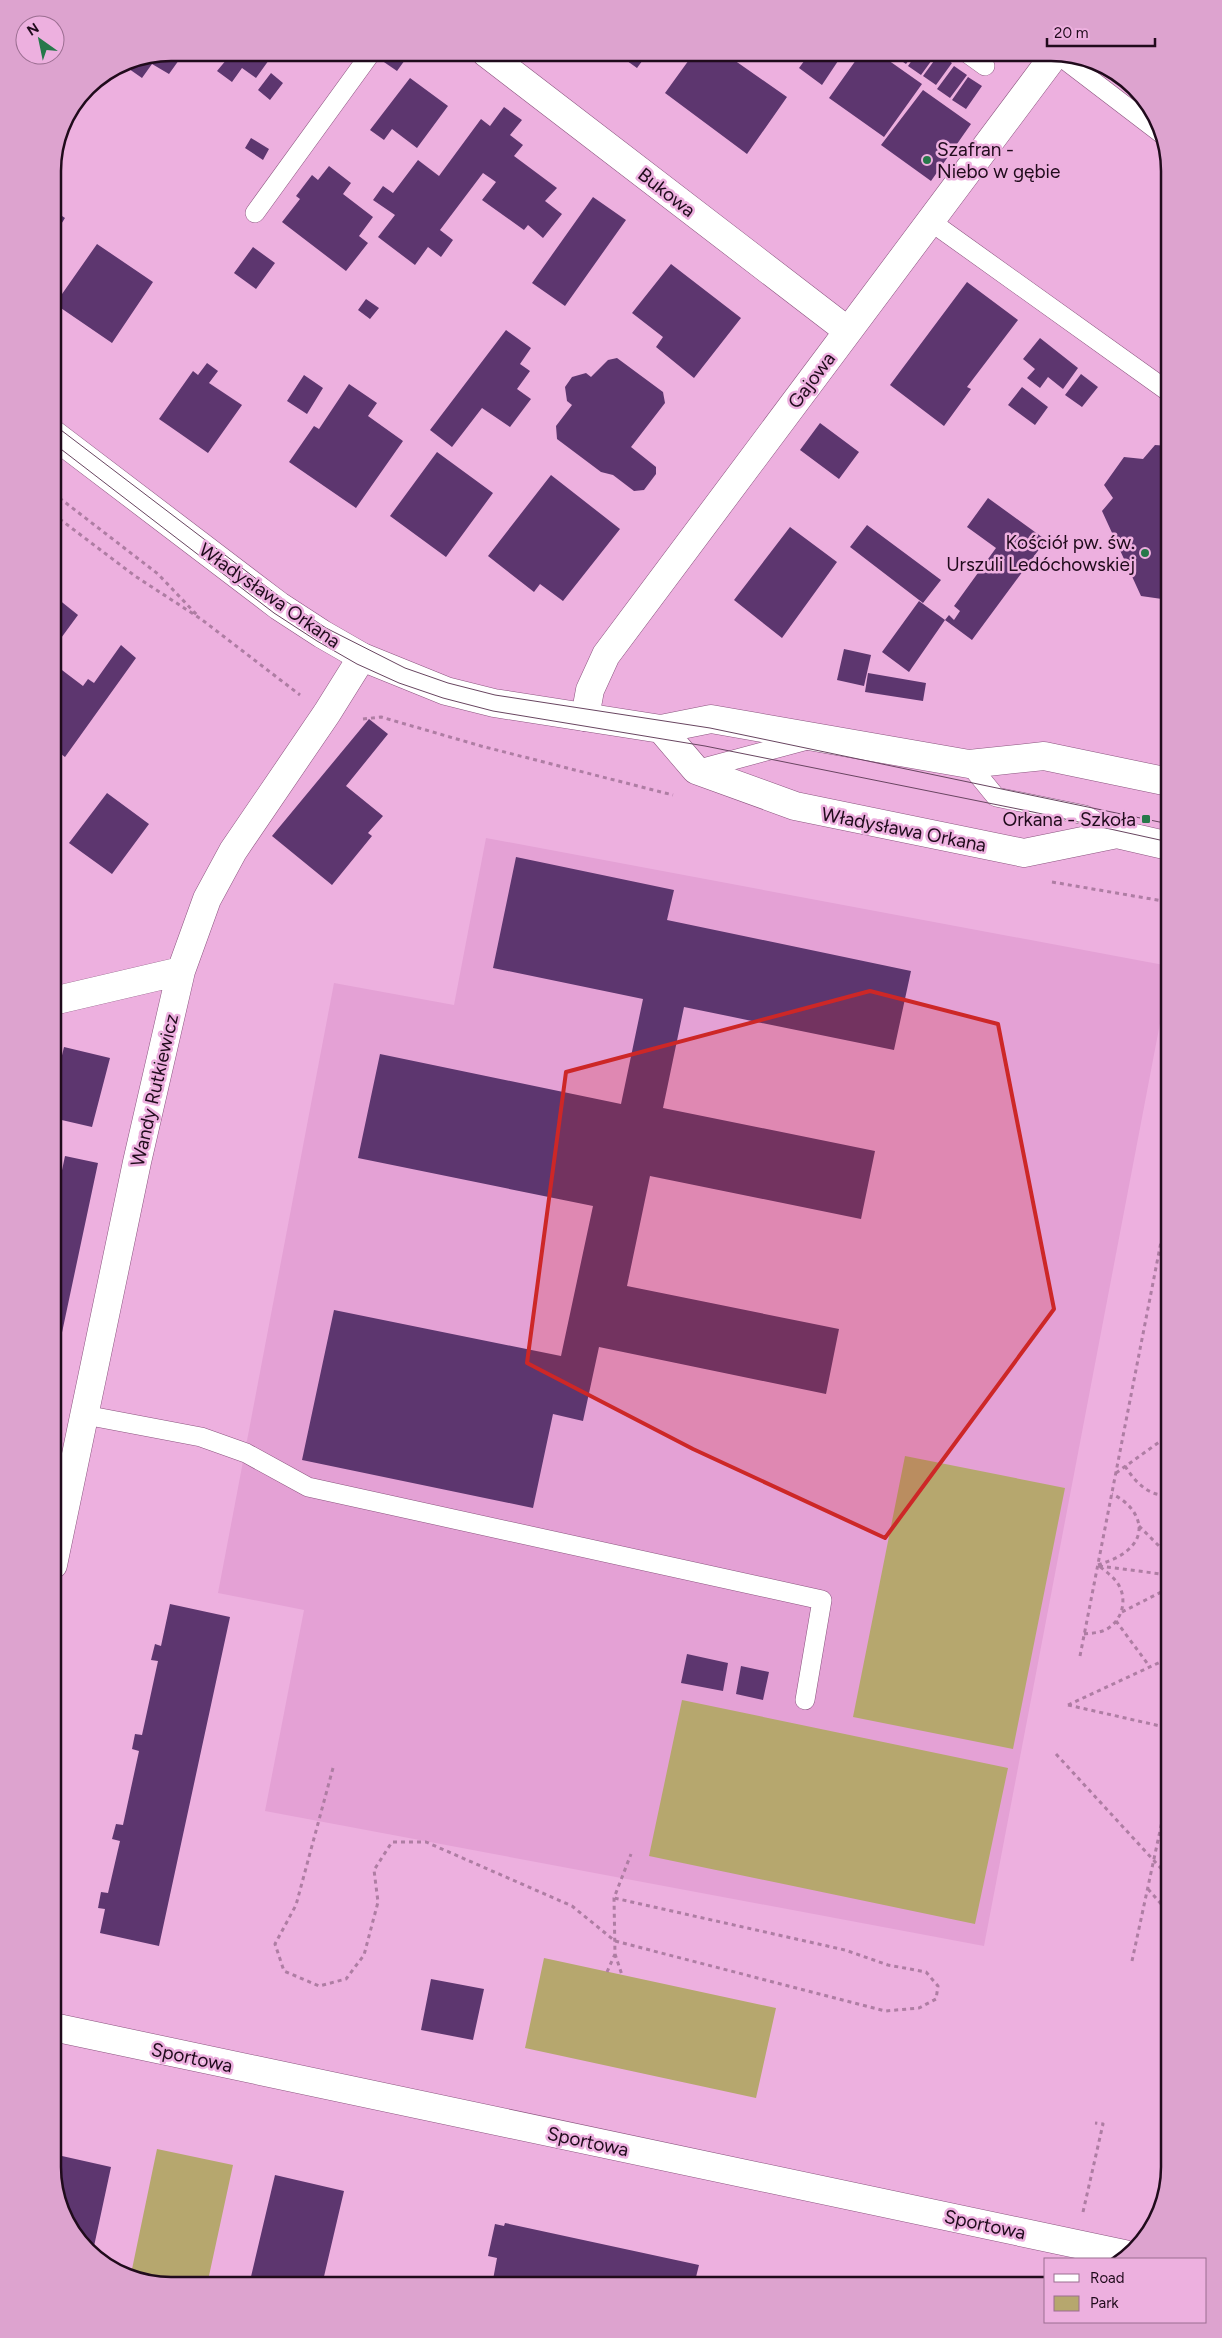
<svg xmlns="http://www.w3.org/2000/svg" width="1222" height="2338" font-family="Figtree,sans-serif">
<rect width="100%" height="100%" fill="#edb0df"/>
<path fill="#e4a1d5" d="M486,838L1169,966V976L984,1946L265,1811L304,1610L218,1593L334,983L454,1005Z"/>
<path fill="#b6a76e" d="M905,1456L1065,1488L1013,1749L853,1717Z
M682,1700L1008,1768L975,1924L649,1856Z
M544,1958L776,2008L756,2098L525,2048Z
M157,2149L233,2165L207,2285H164L131,2274Z"/>
<path fill="#5d366f" d="M171,52L184,53L169,74L152,64L142,78L122,64L126,61Z
M232,53H274L256,78L242,68L232,82L217,71Z
M386,53H410L397,71L381,60Z
M616,53H648L637,68Z
M694,53H724L787,97L747,154L665,93Z
M773,53H788L783,60Z
M810,53H826L838,61L822,85L799,68Z
M861,53H878L922,84L884,137L829,98Z
M894,53H914L906,64L893,55Z
M917,53H937L921,75L908,66Z
M1010,53H1020L1017,58Z
M939,54L952,63L936,85L923,76Z
M954,66L967,75L950,98L937,89Z
M271,73L283,83L270,100L258,90Z
M968,77L982,86L966,109L952,100Z
M410,78L448,106L417,148L392,129L384,140L370,130Z
M923,90L971,124L931,181L881,145Z
M504,107L522,120L510,135L523,145L514,156L557,188L545,201L562,214L543,238L528,225L524,230L482,200L496,182L483,173L440,230L453,240L441,257L428,247L415,265L378,237L395,215L373,200L383,186L393,193L418,160L439,176L481,119L490,126Z
M251,138L269,149L263,160L245,148Z
M329,166L351,183L343,194L373,217L359,236L368,243L346,271L282,222L300,199L296,196L312,175L318,180Z
M593,197L626,220L565,306L532,283Z
M53,210L65,218L53,237Z
M97,244L153,282L112,343L55,304Z
M253,247L275,263L256,289L234,273Z
M1169,254V271L1161,265Z
M671,264L741,318L694,378L656,347L663,337L632,313Z
M967,282L1018,320L967,387L971,389L944,426L890,385Z
M366,299L379,308L370,319L358,310Z
M506,330L531,348L520,364L530,371L517,389L531,399L510,427L482,408L452,447L430,430Z
M1040,338L1078,368L1063,389L1048,377L1040,388L1027,378L1035,369L1023,359Z
M617,358L663,392L665,403L631,447L656,467V474L644,490L634,491L613,475L601,472L557,439L556,426L572,405L567,401L565,387L572,377L586,373L591,377L608,360Z
M207,363L218,371L209,383L242,405L208,453L159,419L193,371L198,375Z
M1081,374L1098,387L1082,407L1065,395Z
M304,375L323,388L307,414L287,401Z
M349,384L377,403L368,416L403,441L356,508L289,462L314,426L319,429Z
M1022,387L1048,407L1035,425L1008,405Z
M820,423L859,452L839,479L800,450Z
M1155,445L1169,446V600L1141,596L1102,511L1113,498L1104,485L1124,457L1143,459Z
M437,452L493,493L446,557L390,516Z
M551,475L620,529L563,601L540,584L534,592L488,556Z
M988,498L1046,540L972,640L945,620L949,615L954,620L960,611L954,606L996,548L967,527Z
M867,525L941,580L923,603L850,547Z
M790,527L837,562L782,638L734,600Z
M53,595L78,615L53,649Z
M919,601L945,620L909,672L882,652Z
M121,645L136,658L65,757L53,748V651L60,656L54,664L83,686L88,679L94,683Z
M844,649L871,655L864,686L837,680Z
M868,673L926,683L923,701L865,692Z
M369,719L388,734L346,786L383,816L368,833L372,836L332,885L272,836Z
M107,793L149,824L112,874L69,843Z
M516,857L674,890L667,920L911,971L894,1050L684,1007L663,1108L875,1151L861,1219L650,1176L627,1286L839,1329L826,1394L599,1347L583,1421L553,1414L533,1508L302,1460L334,1310L561,1356L593,1206L358,1158L380,1054L621,1104L643,999L493,968Z
M64,1047L110,1058L92,1127L53,1118V1093Z
M65,1156L98,1163L53,1375V1213Z
M170,1604L230,1617L159,1946L100,1933L105,1909L98,1908L101,1892L108,1893L120,1841L112,1839L116,1824L123,1825L139,1751L132,1749L135,1734L142,1735L158,1661L151,1660L155,1644L161,1646Z
M687,1654L728,1663L723,1691L681,1683Z
M741,1666L769,1672L763,1700L736,1694Z
M431,1979L484,1989L473,2040L421,2030Z
M53,2154L111,2167L93,2251L62,2212L52,2167Z
M275,2175L344,2191L322,2285H249Z
M505,2223L699,2265L694,2285H492L497,2258L488,2256L495,2224L504,2226Z"/>
<g fill="none" stroke-linecap="round" stroke-linejoin="round">
<g stroke="#8b547f" stroke-width="20">
<path id="lane" d="M967,53L985,66
M1056,53L1162,134
M255,213L371,53
M930,221L1169,392
M969,764L996,797L1085,815L1117,834
M696,770L811,739
M85,1415L201,1437L246,1453L308,1487L822,1600L805,1700"/>
</g>
<g stroke="#8b547f" stroke-width="29">
<path id="street" d="M486,53L848,331
M585,717L590,690L606,655L1056,53
M53,1001L181,971
M53,1565L137,1162L181,971L207,899L233,851L327,713L362,657
M53,2027L1124,2254"/>
</g>
<g stroke="#8b547f" stroke-width="29">
<path id="secondary" d="M53,434L279,606L322,634L362,657L446,691L494,703L661,729L711,719L969,764L1044,756L1169,782
M661,729L696,770L795,806L1024,853L1117,834L1169,846"/>
</g>
<path stroke="#ae7da3" stroke-width="3" stroke-dasharray="4 4" stroke-linecap="butt" d="M53,493L158,574L197,615
M53,514L135,576L201,619L300,695
M363,719L381,717L481,746L673,795
M1052,882L1169,902
M1125,1466C1135,1482 1149,1497 1169,1495
M1116,1473L1169,1435
M1139,1526L1169,1556
M1098,1565C1109,1561 1121,1557 1129,1549C1151,1529 1133,1503 1112,1494
M1099,1566L1169,1575
M1122,1612L1169,1588
M1116,1621L1150,1667
M1084,1634C1092,1633 1100,1633 1107,1629C1124,1619 1128,1596 1116,1581C1111,1575 1104,1570 1098,1565
M1080,1656L1169,1201
M1068,1705L1169,1658
M1068,1705L1169,1728
M1056,1754L1169,1877
M333,1768L296,1905L275,1944L284,1971L319,1986L346,1979L364,1955L378,1902L374,1870L392,1842H426L572,1906L615,1941L885,2011L919,2008L936,1999L938,1986L926,1972L888,1965L845,1950L614,1898
M1148,1889L1169,1913
M615,1954L622,1975
M1132,1961L1169,1789
M607,1972L615,1954L614,1898L631,1854
M1083,2212L1103,2124L1095,2123"/>
<use href="#lane" stroke="#fff" stroke-width="19"/>
<use href="#street" stroke="#fff" stroke-width="28"/>
<use href="#secondary" stroke="#fff" stroke-width="28"/>
<path stroke="#684560" stroke-width="1" d="M53,424L284,600L326,628L405,668L448,683L495,695L710,728L1169,824
M53,443L274,613L317,641L357,664L399,683L443,698L493,711L705,746L1033,812L1169,842"/>
</g>
<path fill="#cd2727" fill-opacity="0.2" stroke="#cd2727" stroke-width="4" stroke-linejoin="round" d="M870,991L998,1024L1054,1309L885,1538L693,1449L527,1363L566,1072Z"/>
<g fill="#26784a" stroke="#edb0df" stroke-width="2">
<circle cx="927" cy="160" r="5"/>
<circle cx="1145" cy="553" r="5"/>
<rect x="1141" y="814" width="10" height="10" rx="2.5"/>
</g>
<g text-anchor="middle" stroke-width="5" stroke-linejoin="round" paint-order="stroke">
<g font-size="19" fill="#200b1c" stroke="#edb0df" text-anchor="end">
<text x="937" y="156" text-anchor="start">Szafran -<tspan x="937" dy="22">Niebo w gębie</tspan></text>
<text x="1135" y="549">Kościół pw. św.<tspan x="1135" dy="22">Urszuli Ledóchowskiej</tspan></text>
<text x="1136" y="826">Orkana - Szkoła</text>
</g>
<g font-size="19" fill="#200b1c" stroke="#edb0df">
<text transform="translate(667 192) rotate(38)" y="7">Bukowa</text>
<text transform="translate(811 380) rotate(-53)" y="7">Gajowa</text>
<text transform="translate(270 595) rotate(35)" y="7">Władysława Orkana</text>
<text transform="translate(904 829) rotate(11)" y="7">Władysława Orkana</text>
<text transform="translate(154 1090) rotate(-77)" y="7">Wandy Rutkiewicz</text>
<text transform="translate(192 2057) rotate(12)" y="7">Sportowa</text>
<text transform="translate(588 2141) rotate(12)" y="7">Sportowa</text>
<text transform="translate(985 2224) rotate(12)" y="7">Sportowa</text>
</g>
</g>
<path d="M0 0H1222V2338H0ZM171 61H1051A110 110 0 0 1 1161 171V2167A110 110 0 0 1 1051 2277H171A110 110 0 0 1 61 2167V171A110 110 0 0 1 171 61Z" fill="#dda3cf" fill-rule="evenodd"/>
<path fill="none" stroke="#200b1c" stroke-width="2.5" d="M171 61H1051A110 110 0 0 1 1161 171V2167A110 110 0 0 1 1051 2277H171A110 110 0 0 1 61 2167V171A110 110 0 0 1 171 61Z"/>
<rect x="1044" y="2258" width="162" height="65" fill="#edb0df" stroke="#9b6e91"/>
<rect x="1054" y="2274" width="25" height="8" fill="#ffffff" stroke="#9b6e91"/>
<text x="1090" y="2283" font-size="15" fill="#200b1c">Road</text>
<rect x="1054" y="2296" width="25" height="15" fill="#b6a76e" stroke="#9b6e91"/>
<text x="1090" y="2308" font-size="15" fill="#200b1c">Park</text>
<g transform="translate(40 40) rotate(327)"><circle r="24" fill="#edb0df" stroke="#9b6e91"/>
<path d="M0-4L9 19L0 12L-9 19Z" fill="#26784a"/>
<text y="-8" font-size="14" font-weight="bold" text-anchor="middle" fill="#200b1c">N</text>
</g>
<path d="M1047 38v8h108v-8" fill="none" stroke="#200b1c" stroke-width="2.5"/>
<text x="1054" y="38" font-size="15" fill="#200b1c" stroke="#edb0df" stroke-width="4" paint-order="stroke">20 m</text>
</svg>
